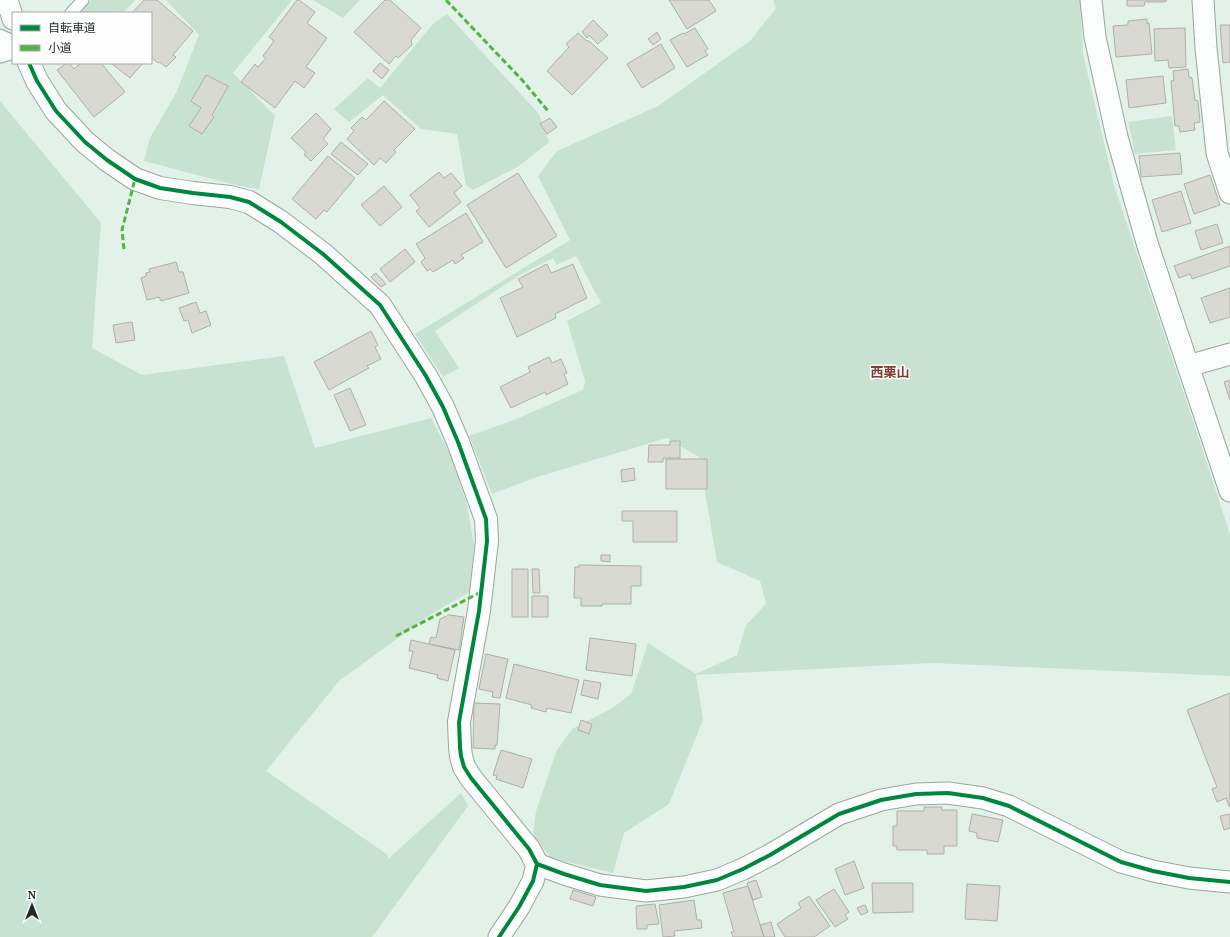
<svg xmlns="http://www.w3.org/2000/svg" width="1230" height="937" font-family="'PT Serif','Noto Sans JP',serif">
<rect width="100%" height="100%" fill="#e2f2e8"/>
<path fill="#c7e2d1" d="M91,0H135L123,13H80Z
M166,0H292L233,73L275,116L259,189L239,186L144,161L150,138L176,93L199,35Z
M313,0H360L343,18Z
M773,0H1080L1083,54L1114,185L1197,433L1230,534V676L932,663L696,675L703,720L669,804L624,833L613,873L551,858L533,836L536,811L557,750L572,729L611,709L631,694L648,643L696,674L737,655L746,625L766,604L760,581L717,562L699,457L667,438L537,477L492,494L469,436L516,419L583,390L585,381L567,321L601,303L576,256L556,265L553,258L518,276L435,331L459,368L443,377L415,334L570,240L538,176L557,151L658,106L750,41L776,8Z
M447,14L539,114L549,142L519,166L473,190L466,185L457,134L421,129L383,95L349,122L334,109L368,78L380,88L433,24Z
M0,101L101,223L92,348L142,375L284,356L315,448L431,418L451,456L467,505L474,545L470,592L431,614L339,681L266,771L388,855V859L461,793L468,806L372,937H0Z
M1172,116L1176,150L1135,154L1128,122Z"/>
<path fill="#d9d9d4" stroke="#aeafaa" d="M144,0H157L193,31L173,55L176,57L166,67L160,62L158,63L151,57V13H132Z
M297,0H299L315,12L307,23L327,38L306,67L315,73L304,88L295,81L275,108L241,82L255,64L258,67L266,58L263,56L274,41L269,37Z
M385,0H390L421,28L411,40L412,45L398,58L396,56L389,64L354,32Z
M669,0H709L716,11L687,29Z
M1127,0H1167L1165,2H1145L1144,6H1127Z
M1147,19V24L1149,23L1152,54L1116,57L1113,26L1128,25V21Z
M593,20L608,35L598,44L589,35L587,38L582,32Z
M1220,25H1230V62L1223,63Z
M695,28L708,49L705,51L708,55L687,67L670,40L683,33L684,34Z
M1185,28L1186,67L1169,68L1168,60L1155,61L1154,29Z
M657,32L661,39L653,45L648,39Z
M578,33L587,41H589L608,58L572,95L547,71L569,47L566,44Z
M661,44L675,68L642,88L627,64Z
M67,63H69L74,69L81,63H101L125,92L94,117L57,70Z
M113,63H143L130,78L112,64Z
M380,63L389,70L382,79L373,71Z
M1188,69L1189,77L1192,78L1195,100L1198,101L1200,122L1194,123L1195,130L1180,132L1179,126H1175L1171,81L1174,80L1173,71Z
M206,75L228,86L212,115L214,117L202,134L189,126L201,108L191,101Z
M1163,76L1166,103L1129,108L1126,80Z
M384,101L415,129L394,150L396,152L386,163L380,158L374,165L347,139L354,131L351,128L362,117L366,120Z
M316,113L331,129L323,139L328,144L311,161L304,155L306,152L291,138Z
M550,118L557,127L547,134L540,124Z
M341,142L368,164L358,175L331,154Z
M1180,153L1182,174L1141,177L1139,156Z
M328,156L355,178L327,212L324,210L316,219L292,199Z
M439,172L444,178L451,173L462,186L454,193L461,202L429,227L416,211L420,208L410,195Z
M518,173L557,236L506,268L467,205Z
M1210,175L1220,205L1194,214L1184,184Z
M384,186L402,207L380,226L361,205Z
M1181,191L1191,223L1162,232L1152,200Z
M466,213L483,242L461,255L464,258L455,264L453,260L433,272L430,269L427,271L421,262L425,258L416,244Z
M1217,224L1223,243L1201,250L1195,231Z
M1230,246V266L1192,279L1190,274L1179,278L1174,266Z
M405,249L415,262L390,282L380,269Z
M176,262L179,272H183L189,293L161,301L159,297L147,300L141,278L146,276V273L150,272L149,269Z
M547,264L551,273L573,264L587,298L555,314L556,318L517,337L500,298L523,287L518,279Z
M376,273L386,284L381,287L371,277Z
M1230,288V317L1210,323L1201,298Z
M196,302L200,313L206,311L211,325L192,333L188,320L184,321L179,308Z
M132,322L135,340L116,343L113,325Z
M371,331L378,345L375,347L381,359L367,366L369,368L329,390L314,362Z
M549,357L552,363L561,359L567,373L564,374L568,384L546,395L545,392L511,408L500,387L530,372L528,367Z
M1230,380V400L1224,382Z
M350,388L366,425L350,431L334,395Z
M670,441H680V458H663V462H648L649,445H670Z
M666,459H707V489H666Z
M634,468L635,480L622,482L621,470Z
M622,511H677V542H633V521H622Z
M601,555H610V562L601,561Z
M579,565L641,566V586H631V604H602V606H581V598H574L575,567H579Z
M512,569H528V617H512Z
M532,569H539L540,593H533Z
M532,596H548V617H532Z
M449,615L464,617L459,650L429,644L431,637L436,638L440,619Z
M590,638L636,644L632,676L586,670Z
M411,640L455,650L448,681L437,678L438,675L409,668L413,651H409Z
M486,654L508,659L500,698L492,697L493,692L479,689Z
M514,664L579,680L571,713L547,708L546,712L531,708L532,705L506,698Z
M584,680L601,683L598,699L581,695Z
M1230,693V806H1229L1226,798L1217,802L1212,789L1217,787L1187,710Z
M474,703L500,704L497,745H495V749L473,748Z
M581,720L592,724L589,734L578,730Z
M501,750L532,759L523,788L496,779L497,776L493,775Z
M924,807H942V810H957V846H944V854H927V850H897V846H893V826H897V811H924Z
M972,814L1003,820L998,842L977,838V833L969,831Z
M1230,814V828L1224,830L1220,816Z
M854,861L864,888L845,895L835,869Z
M756,880L762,897L753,900L747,883Z
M872,883H913V912L873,913Z
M967,884L1000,886L997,921L965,919Z
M748,886L764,937H733L731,932H734L723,893Z
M834,889L849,912L845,915L848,919L835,927L816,900Z
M573,890L596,897L593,906L570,899Z
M809,896L830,926L814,937H785L777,924L801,908L798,903Z
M694,900L697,920H701L702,928L674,931L675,936L663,937L659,905Z
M655,904L659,924L647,925V929H637L636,906Z
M865,905L868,912L861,915L857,908Z
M771,922L775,937H764L760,925Z"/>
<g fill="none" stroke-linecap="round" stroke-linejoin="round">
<g stroke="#99a69e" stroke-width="13">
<path id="lane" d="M71,13L83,0
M0,35L13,41"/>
</g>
<g stroke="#99a69e" stroke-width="23">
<path id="street" d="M7,0L13,19
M1091,0L1095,37L1117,137L1148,246L1230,491
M1203,0L1206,48L1217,153L1230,193
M0,52L13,48
M1188,366L1230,354
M499,937L519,907L533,881L537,864L564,874L600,885L646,891L684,887L717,880L743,869L770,855L839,814L881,800L916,794L948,793L983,798L1009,806L1121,862L1153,871L1189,878L1230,882"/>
</g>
<g stroke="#99a69e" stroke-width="24">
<path id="secondary" d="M29,63L37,81L56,111L85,142L107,160L135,179L160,188L193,193L230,197L249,202L281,222L323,254L380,305L426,376L443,407L458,442L486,519L487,541L479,611L459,722L460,747L461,756L464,767L471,778L529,849L537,864"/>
</g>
<use href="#lane" stroke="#fbfdfc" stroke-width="11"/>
<use href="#street" stroke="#fbfdfc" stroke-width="21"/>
<use href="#secondary" stroke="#fbfdfc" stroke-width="22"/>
<path stroke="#55b245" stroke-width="3" stroke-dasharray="6 3" stroke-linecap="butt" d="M446,0L523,81L548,111
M124,249L122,230L135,179
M396,636L481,592"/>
<g stroke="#fefefe" stroke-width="6">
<path id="cycleway" d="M29,63L37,81L56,111L85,142L107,160L135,179L160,188L193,193L230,197L249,202L281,222L323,254L380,305L426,376L443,407L458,442L486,519L487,541L479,611L459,722L460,747L461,756L464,767L471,778L529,849L537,864L533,881L519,907L499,937
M537,864L564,874L600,885L646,891L684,887L717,880L743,869L770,855L839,814L881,800L916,794L948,793L983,798L1009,806L1121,862L1153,871L1189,878L1230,882"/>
</g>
<use href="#cycleway" stroke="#00873e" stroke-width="4"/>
</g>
<g text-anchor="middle" stroke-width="3" stroke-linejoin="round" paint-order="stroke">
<g font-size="13" font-weight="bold" fill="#813b2f" stroke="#fefefe">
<text x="890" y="377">西栗山</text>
</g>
</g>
<rect x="12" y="12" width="140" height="52" fill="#fefefe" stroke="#a5a9a6"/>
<rect x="20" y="25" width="20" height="6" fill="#00873e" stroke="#a5a9a6"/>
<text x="48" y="32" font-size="12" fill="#1f2a23">自転車道</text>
<rect x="20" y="45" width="20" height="6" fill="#55b245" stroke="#a5a9a6"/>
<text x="48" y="52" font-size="12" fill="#1f2a23">小道</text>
<g transform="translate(32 905)" stroke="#fefefe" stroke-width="3" paint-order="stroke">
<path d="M0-3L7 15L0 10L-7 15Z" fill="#1f2a23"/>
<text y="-6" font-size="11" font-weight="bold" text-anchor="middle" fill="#1f2a23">N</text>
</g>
</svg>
